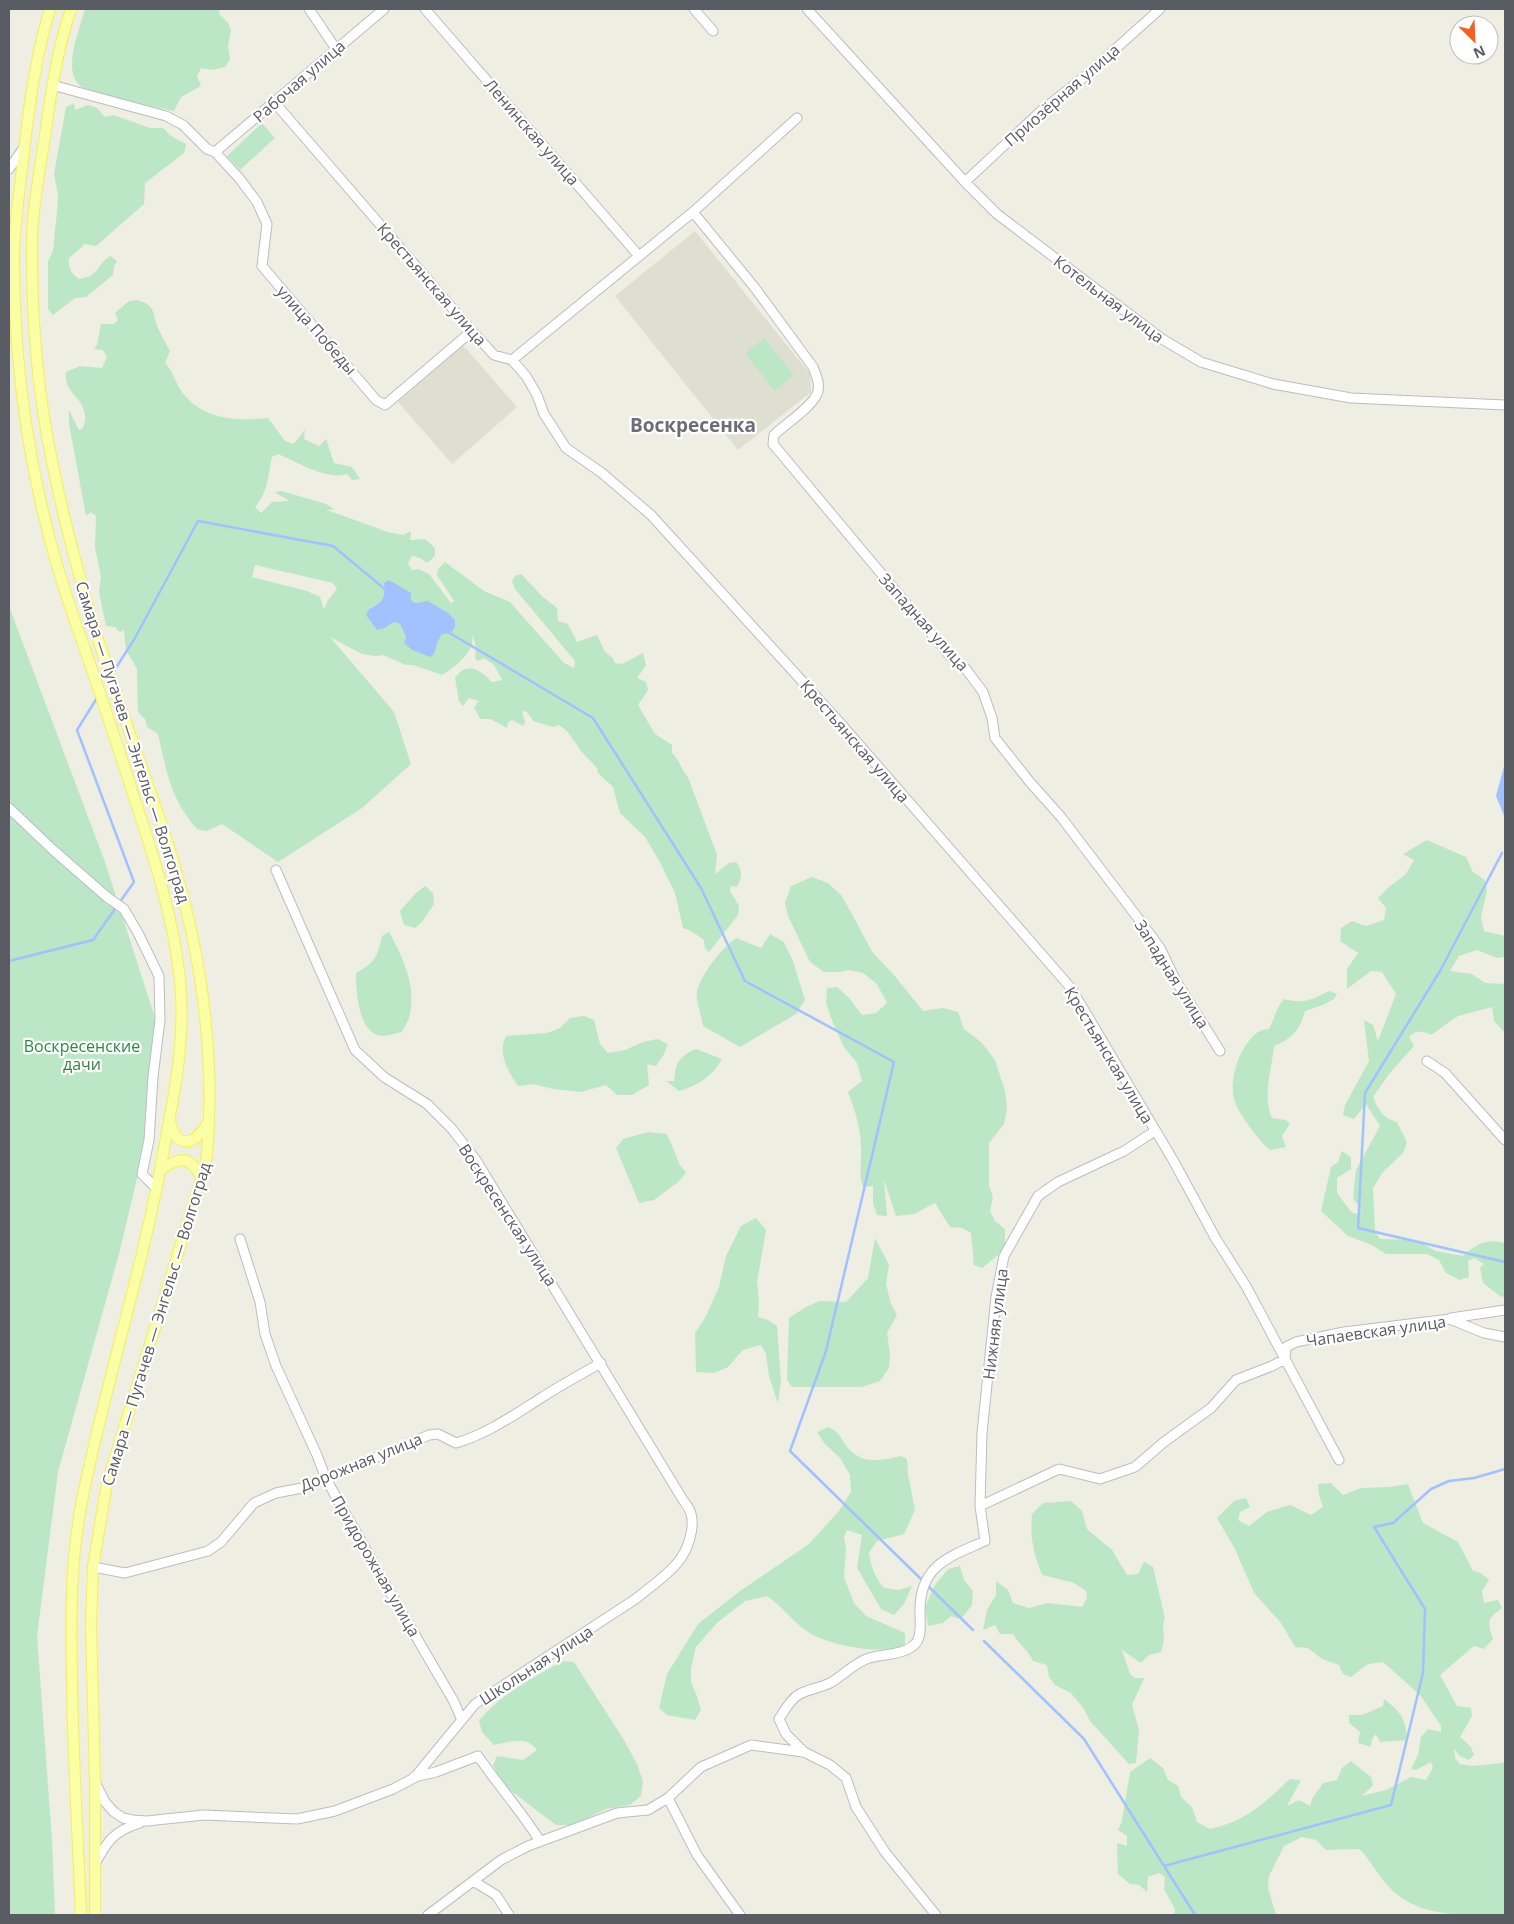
<svg xmlns="http://www.w3.org/2000/svg" width="1514" height="1924" font-family="'Open Sans',sans-serif">
<rect width="100%" height="100%" fill="#eeeee2"/>
<path fill="#deded1" d="M695,231L810,374L811,392L738,450L615,296Z
M463,345L517,407L452,464L398,402Z"/>
<path fill="#bce7c6" fill-rule="evenodd" d="M85,9H220L219,14L228,23L231,30L228,46L230,59L225,67L213,70L201,68L197,76L201,86L181,97L174,111L95,94C87,90 77,86 74,77C67,59 80,27 85,9Z
M74,103L75,110L88,105L97,108L105,117L114,115L150,128H163L171,136L186,144L184,153L145,183L144,204L96,246L85,244L69,258C68,268 71,273 79,279C100,276 96,265 110,256L117,261L114,267L113,275L86,297L75,298L53,315L48,309V261L53,251L57,212L58,195L54,174L66,107Z
M262,123L275,138L240,170L227,156Z
M137,300C158,306 151,313 159,330C162,337 166,344 170,351L165,363C174,372 176,386 185,396C206,420 238,421 268,418L285,441L294,444L305,429L304,439L319,446L326,439L334,463L352,467L360,479L352,480L347,474C327,481 296,461 278,454L272,457C268,475 268,493 255,507L261,513L272,502L290,501L274,492L282,491L326,504L334,509L327,510L388,532L403,535L411,531L410,540L425,539L435,548V556L427,563L420,558L412,556L408,563L412,570L419,569L429,574L451,603L454,601L437,575L438,569L445,562L484,591L510,602L564,663L574,668L575,661L515,589L512,581L515,576L521,574L543,597L557,608L558,621L568,624L577,642L597,635L605,652L613,658L615,663L622,664L643,653L646,665L637,678L646,682L648,690L638,705L655,734L672,745V753C680,760 681,770 688,777L717,855L715,874L729,863L736,862C743,871 742,877 737,887L731,886L730,891L739,906L738,915L709,952L705,948L704,940L691,931L683,928L675,893L661,864L645,837L620,813L613,787L598,773L597,768L581,751L567,731L559,725L553,727L533,721L527,712L522,711L525,722L523,726L512,720L508,722L507,728L490,719H480L474,707L479,701L469,698L463,706L459,701L455,678C468,660 480,670 492,682L502,680L494,665L484,658L478,661L475,659L476,648L473,635C472,639 473,644 471,647C466,658 452,669 442,675L413,665H406L383,655L375,656L362,654L330,637L394,712L411,764L362,808L278,862L222,824L207,831L197,829C170,798 167,773 158,734L147,727L145,719L138,712L137,669L126,650L124,630L120,632L115,627L106,626L99,592L101,576L95,548L96,516L91,512L86,516L69,424V410L79,430L83,428C84,424 86,419 85,415C83,396 64,394 66,372L80,366L102,368L107,357L103,350L94,349L97,345L101,324H114L118,320L115,313L129,301ZM255,565L333,583L337,589L328,600L324,609L320,597L307,591L252,577ZM384,583L415,603L421,602L442,634L438,641L434,654C421,655 414,651 404,643L406,637L400,624L394,622L385,628L369,609C383,602 385,599 384,583Z
M764,338L794,375L775,391L745,353Z
M9,606L105,862L157,1024L154,1107L119,1254L58,1472L37,1636L52,1839L55,1915H9Z
M1427,840L1466,857L1473,872L1485,880L1487,891L1481,917L1484,931L1505,936V957L1497,958L1477,950L1459,956L1450,971L1472,974L1485,983L1505,984V1033L1494,1021L1492,1007L1458,1016L1431,1035C1422,1031 1416,1030 1409,1037L1414,1046L1389,1074L1373,1097C1378,1110 1384,1119 1397,1122L1407,1142L1403,1153L1383,1172L1373,1188L1375,1232L1380,1239L1415,1240L1436,1251L1463,1256C1479,1243 1484,1239 1505,1243V1296L1501,1297L1483,1283L1480,1268L1484,1264L1474,1258L1468,1261L1469,1277L1460,1280L1446,1273L1439,1260L1427,1254H1386L1372,1245L1348,1236L1321,1211L1331,1167L1338,1162L1342,1151L1351,1157V1169L1337,1178V1193L1351,1212L1360,1215V1208L1353,1198L1356,1170L1380,1126L1366,1104L1354,1119L1343,1115L1345,1105L1369,1061L1364,1020L1373,1025L1378,1041L1396,994L1382,972L1371,971L1347,989V969L1358,953L1340,941L1341,928L1352,921L1366,926L1384,920L1386,908L1378,898L1389,887L1406,874L1414,860L1403,854Z
M812,877L828,883L842,896L873,953L894,975L923,1011L943,1008L958,1012L964,1029L982,1043L995,1060L1005,1091L1007,1109L1004,1124L989,1143V1186L993,1197L990,1211L995,1221L1005,1229V1245L997,1256L982,1268L974,1265L971,1233L962,1228L950,1227L935,1203L914,1214L896,1216L884,1180L887,1216L877,1215L873,1203V1186L863,1187C859,1176 861,1167 861,1156C862,1132 856,1113 848,1092L862,1081L857,1063L844,1047L833,1023L826,1003L827,988L837,987L849,998L862,1015L876,1013L887,1003L877,984L863,973L849,970L840,972H824L810,962L788,916L785,903L791,886Z
M425,886L433,893L434,904L422,922L415,928L404,925L400,911L416,893Z
M389,932C403,958 416,984 410,1014C409,1020 405,1026 402,1032C396,1033 389,1036 383,1036C358,1035 356,991 356,973C376,962 377,957 382,936Z
M770,934L784,942L793,961L805,1000L796,1014L740,1047L703,1026C702,1017 695,999 697,991C701,974 722,948 736,938L761,948Z
M1329,991L1337,994L1334,999L1323,1005L1305,1011C1300,1030 1292,1039 1274,1046C1272,1068 1262,1097 1272,1118L1286,1120L1290,1124L1282,1136L1286,1147L1270,1150C1259,1141 1237,1112 1234,1099C1229,1077 1240,1045 1258,1032C1261,1030 1266,1029 1269,1029C1275,1018 1276,1008 1284,999C1304,1004 1312,1000 1329,991Z
M584,1016L594,1020L600,1044L608,1053L625,1050L643,1042L657,1039L668,1044L663,1056L656,1066L647,1064L649,1085L632,1095H617L606,1085L581,1092L554,1089L533,1084L518,1086C508,1071 497,1054 506,1036L547,1033L560,1028L570,1018Z
M696,1049L722,1059C713,1076 697,1086 679,1091L666,1081H674C676,1062 679,1056 696,1049Z
M648,1132L667,1134L680,1165L686,1173L678,1182L654,1200L639,1203L616,1148L623,1139Z
M756,1218L766,1230L757,1282L759,1302L758,1317L768,1320L777,1326L781,1380L778,1404L769,1376L766,1354L761,1345L743,1350L728,1367L714,1373L696,1372L695,1333L705,1318L719,1287L726,1256L741,1226Z
M875,1238L889,1265L886,1284L891,1304L897,1315L887,1333L890,1354L889,1368L880,1381L862,1387H792L787,1380L789,1318L806,1307L820,1301L846,1302L868,1278Z
M829,1427C844,1436 840,1440 850,1450C864,1465 884,1460 901,1456L907,1459L908,1474L915,1510L904,1534L877,1541L869,1553C871,1567 875,1577 884,1588L899,1590L912,1586L904,1604L894,1615L881,1609L857,1568L862,1535L847,1530L844,1537L846,1550L844,1577L854,1603L866,1616L905,1633V1644C885,1657 827,1645 808,1632C793,1622 783,1607 767,1596L745,1601L717,1623L696,1647L691,1668V1682L697,1696L701,1710L695,1720L667,1715L659,1708L667,1674L698,1624L740,1591L809,1544L839,1511L851,1492L850,1475L840,1458L824,1443L817,1432Z
M1331,1483L1343,1495L1361,1488L1389,1487L1408,1484L1423,1523L1458,1542L1473,1571L1481,1573L1489,1580L1482,1591L1484,1603L1498,1600L1502,1608C1487,1619 1487,1621 1493,1639L1484,1649L1474,1646L1440,1675L1457,1706L1471,1708L1472,1716L1460,1737L1471,1747L1474,1755L1469,1760L1460,1756L1454,1749L1455,1758L1460,1764L1472,1766L1503,1763L1505,1760V1915C1465,1915 1418,1919 1388,1886C1377,1874 1371,1860 1359,1849L1326,1850L1316,1840L1302,1837L1284,1846L1269,1876L1268,1888L1276,1915H1174L1175,1909L1164,1889L1165,1877L1159,1873L1148,1877L1147,1892L1139,1885L1130,1884L1118,1874L1117,1843L1127,1846V1836L1118,1830L1122,1821L1130,1772L1150,1758L1163,1768L1168,1780L1178,1786L1181,1797L1192,1807L1197,1822L1210,1829C1247,1821 1264,1803 1290,1779L1301,1780L1287,1806L1299,1800L1310,1806L1312,1799L1323,1783L1337,1780L1342,1768L1351,1761L1371,1777L1373,1785L1362,1796L1386,1790L1411,1777L1426,1780L1433,1768L1431,1762L1416,1770L1411,1769L1418,1755L1421,1737L1428,1729L1441,1732V1726L1420,1695L1383,1662L1368,1664L1351,1677L1343,1674L1339,1665L1322,1659L1308,1648L1295,1647L1281,1623L1254,1593L1235,1549L1217,1518L1234,1501L1246,1498L1250,1507L1240,1512L1238,1520L1249,1526L1267,1512L1290,1505L1311,1515L1323,1507L1319,1495L1318,1484Z
M1071,1501L1082,1511L1087,1529L1112,1550L1127,1575L1138,1574L1144,1562L1153,1567L1165,1618L1163,1624L1164,1640L1161,1652L1149,1655L1141,1663L1122,1650L1130,1674L1135,1678H1144L1132,1705L1139,1730L1136,1763L1129,1764L1090,1721L1084,1709L1071,1693L1055,1685L1049,1677L1047,1665L1033,1661C1028,1650 1019,1644 1013,1634H1000L995,1625L983,1630L987,1610L996,1595V1581L1008,1590L1013,1603L1029,1608L1048,1603L1082,1607L1087,1598L1086,1591L1074,1583L1042,1575C1033,1551 1030,1539 1032,1514L1043,1503Z
M960,1566L964,1580L973,1591L972,1605L961,1619L951,1616L943,1623L928,1626L925,1607L935,1585L948,1569Z
M562,1661L574,1662L624,1740L637,1764L643,1781L641,1796L630,1805L606,1809L572,1825H556L510,1790L498,1775L493,1765L497,1756L523,1760L537,1750C526,1735 510,1742 494,1745L482,1732L479,1721C500,1694 534,1678 562,1661Z
M1384,1699C1401,1712 1406,1719 1407,1740L1380,1742L1376,1734L1372,1739L1371,1747L1358,1743L1360,1732L1349,1723V1715H1362L1383,1706Z"/>
<path fill="#a1c1ff" d="M389,580L411,593V600L415,603L428,601L448,613L455,620V627L451,633L442,634L438,641L434,654L430,657L412,650L404,643L406,637L400,624L394,622L385,628L377,630L366,615L369,609C383,602 385,599 384,583Z
M1505,763V818L1496,796Z"/>
<g fill="none" stroke-linecap="round" stroke-linejoin="round">
<path stroke="#a1c1ff" stroke-width="2.5" d="M448,632L593,718L701,888L745,981L894,1062L826,1351L790,1451L923,1581
M112,674L135,638L198,521L333,546L386,590
M1502,853L1440,971L1365,1093L1358,1228L1505,1262
M9,961L93,940L134,882L77,730L97,698
M927,1585L973,1630
M984,1641L1084,1739L1195,1915
M1164,1866L1391,1805L1423,1673L1425,1609L1374,1527L1393,1523L1431,1489L1449,1481L1474,1478L1505,1469"/>
<g stroke="#bcbdc4" stroke-width="11">
<path id="minor" d="M309,9L336,49
M425,9L639,256
M694,9L713,31
M807,9L965,182L997,214L1162,339L1201,362L1273,384L1351,398L1505,405
M52,85L166,116L183,125L207,149L215,152L239,178L257,202L267,224L262,266L376,400L385,405L472,331
M275,103L472,331L494,355L512,360L526,376L537,395L544,414L566,448L602,473L651,515L842,725L1071,988L1173,1160L1216,1239L1246,1286L1339,1460
M215,152L384,9
M9,169L25,146
M965,182L1041,111L1083,78L1160,9
M693,212L755,288L813,367C816,375 821,385 817,394C811,408 785,424 774,435L773,444L950,656L965,668L983,692L992,718L995,738L1029,781L1061,817L1144,926L1160,948L1176,981L1220,1051
M512,360L693,212L797,118
M9,808L52,849L107,897L124,909L138,933L159,976L160,1020L153,1077L149,1140L142,1174L156,1188
M1427,1061L1445,1073L1505,1140
M240,1239L260,1302L265,1334L276,1366L317,1455L326,1479L391,1594L453,1700L462,1720
M1451,1318L1505,1310
M980,1506L1059,1469L1100,1479L1135,1467L1164,1442L1211,1408L1236,1380L1272,1366L1285,1359L1286,1347L1296,1342L1344,1332L1450,1319L1484,1333L1505,1337
M93,1567L125,1573L208,1551L221,1542L254,1503L276,1493L307,1487L429,1435L438,1434L456,1443C487,1434 514,1415 541,1398C561,1385 581,1374 601,1363
M414,1777L436,1772L478,1756C498,1785 521,1811 540,1841
M95,1782L105,1802L114,1812L123,1818L133,1820L147,1821L204,1815L297,1819L335,1811L393,1789L414,1778L475,1704L634,1600C648,1589 668,1575 678,1562C688,1550 695,1528 691,1514C690,1509 686,1504 683,1500L476,1160L452,1129L427,1104L384,1077L355,1050L276,870
M668,1798L697,1855L740,1915
M95,1864C107,1841 114,1831 140,1823
M473,1881L496,1895L509,1915
M428,1915L501,1860L528,1846L617,1813L648,1810L668,1798L701,1767L751,1745L803,1752
M936,1915L885,1852L856,1807L846,1778L830,1765L804,1752L786,1734L779,1719C784,1711 790,1700 798,1695C808,1689 820,1688 830,1683C844,1675 854,1663 869,1658C883,1654 906,1655 916,1643C922,1635 920,1622 920,1613C919,1565 949,1557 985,1541L980,1506L982,1433L996,1297L1004,1256L1038,1196L1058,1182L1124,1151L1155,1131"/>
</g>
<g stroke="#faef4f" stroke-width="12">
<path id="major" d="M50,9C37,52 30,98 25,143C21,182 14,221 14,260C14,383 35,508 76,624C98,685 118,747 138,809C156,864 174,921 180,980C186,1042 174,1094 163,1154C142,1273 104,1387 81,1506C70,1564 71,1622 72,1681C73,1759 78,1837 81,1915
M71,9C57,50 51,93 45,136C39,175 31,215 32,254C32,323 38,394 52,461C64,521 80,581 98,639C119,707 145,773 167,841C200,944 217,1055 206,1163L107,1483L93,1567L91,1625L95,1782V1915
M170,1121C177,1151 196,1145 208,1122
M161,1169C181,1156 191,1156 202,1179"/>
</g>
<use href="#minor" stroke="#fff" stroke-width="9"/>
<use href="#major" stroke="#faffa6" stroke-width="10"/>
</g>
<g text-anchor="middle" stroke-width="4.5" stroke-linejoin="round" paint-order="stroke">
<g font-size="16" fill="#5a5c64" stroke="#fff">
<text transform="translate(299 81) rotate(-41)" y="6">Рабочая улица</text>
<text transform="translate(1062 95) rotate(-41)" y="6">Приозёрная улица</text>
<text transform="translate(532 132) rotate(49)" y="6">Ленинская улица</text>
<text transform="translate(432 284) rotate(49)" y="6">Крестьянская улица</text>
<text transform="translate(1109 299) rotate(37)" y="6">Котельная улица</text>
<text transform="translate(317 330) rotate(49)" y="6">улица Победы</text>
<text transform="translate(924 622) rotate(48)" y="6">Западная улица</text>
<text transform="translate(855 741) rotate(49)" y="6">Крестьянская улица</text>
<text transform="translate(133 742) rotate(72)" y="6">Самара — Пугачев — Энгельс — Волгоград</text>
<text transform="translate(1172 974) rotate(58)" y="6">Западная улица</text>
<text transform="translate(1109 1055) rotate(59)" y="6">Крестьянская улица</text>
<text transform="translate(508 1215) rotate(57)" y="6">Воскресенская улица</text>
<text transform="translate(156 1324) rotate(-73)" y="6">Самара — Пугачев — Энгельс — Волгоград</text>
<text transform="translate(995 1324) rotate(-83)" y="6">Нижняя улица</text>
<text transform="translate(1376 1331) rotate(-8)" y="6">Чапаевская улица</text>
<text transform="translate(361 1462) rotate(-22)" y="6">Дорожная улица</text>
<text transform="translate(376 1566) rotate(60)" y="6">Придорожная улица</text>
<text transform="translate(536 1665) rotate(-33)" y="6">Школьная улица</text>
</g>
<g font-size="16" fill="#2f8646" stroke="#fff">
<text x="82" y="1052">Воскресенские<tspan x="82" dy="18">дачи</tspan></text>
</g>
<g font-size="19" font-weight="bold" fill="#6b6e76" stroke="#fff">
<text x="693" y="432">Воскресенка</text>
</g>
</g>
<rect width="1514" height="1924" fill="none" stroke="#5a5c64" stroke-width="20"/>
<g transform="translate(1474 40) rotate(156)"><circle r="24" fill="#ffffff" stroke="#bdbec1"/>
<path d="M0-4L9 19L0 12L-9 19Z" fill="#f36022"/>
<text y="-8" font-size="14" font-weight="bold" text-anchor="middle" fill="#5a5c64">N</text>
</g>
</svg>
